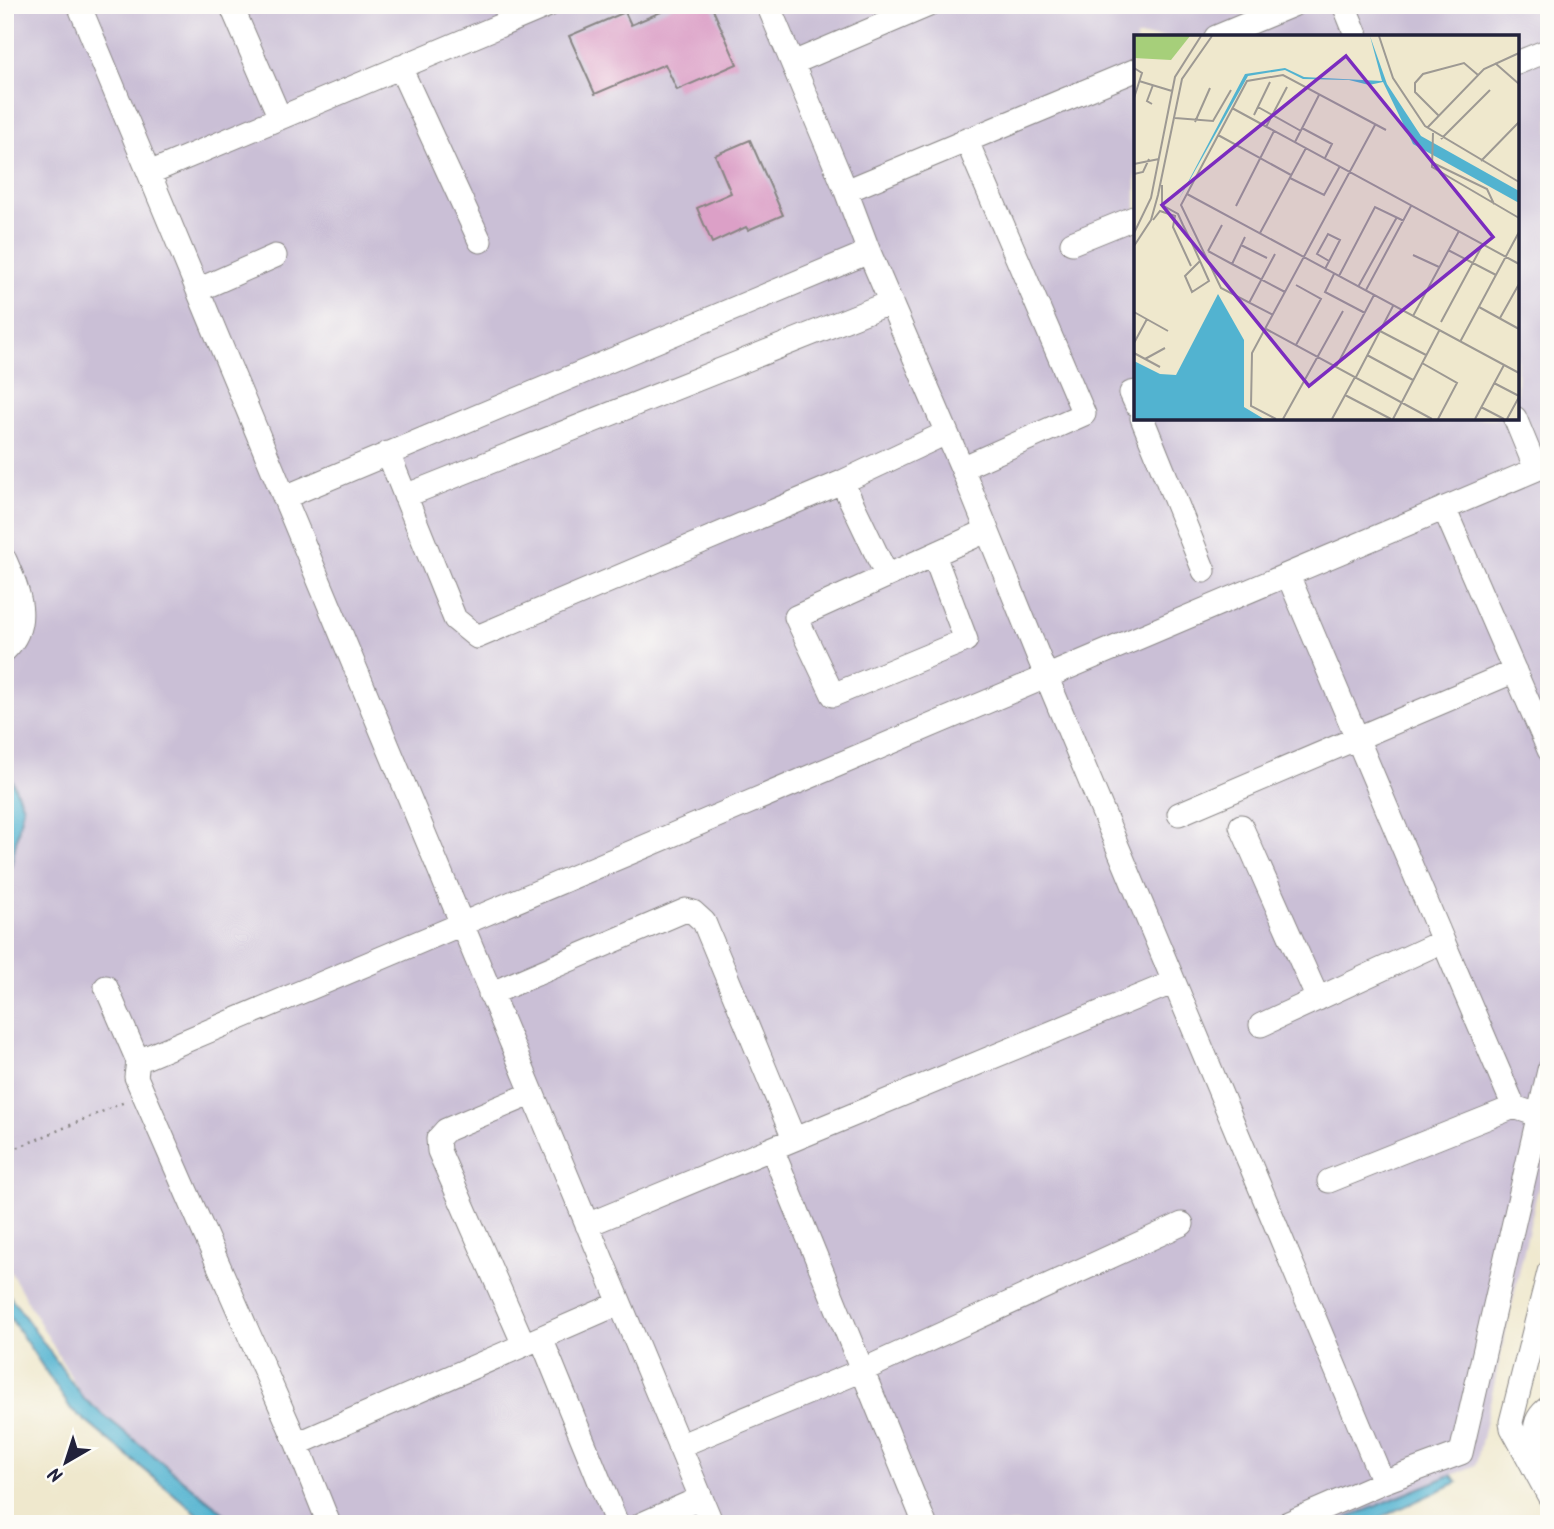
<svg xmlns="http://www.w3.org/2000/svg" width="1554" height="1529" font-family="Kalam,sans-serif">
<rect width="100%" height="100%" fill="#fdfcf7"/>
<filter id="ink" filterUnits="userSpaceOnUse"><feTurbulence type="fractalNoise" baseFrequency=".0143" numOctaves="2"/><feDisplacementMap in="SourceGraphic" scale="14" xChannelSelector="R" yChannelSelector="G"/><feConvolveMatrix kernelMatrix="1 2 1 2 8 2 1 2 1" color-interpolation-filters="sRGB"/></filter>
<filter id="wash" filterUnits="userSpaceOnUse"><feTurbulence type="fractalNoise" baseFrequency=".00686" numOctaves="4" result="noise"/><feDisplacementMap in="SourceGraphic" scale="28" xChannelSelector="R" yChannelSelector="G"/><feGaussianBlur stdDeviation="1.57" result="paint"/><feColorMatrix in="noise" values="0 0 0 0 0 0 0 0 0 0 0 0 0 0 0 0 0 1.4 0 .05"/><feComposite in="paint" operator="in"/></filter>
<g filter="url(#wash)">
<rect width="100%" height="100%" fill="#efe8cd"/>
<path fill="#cabfd6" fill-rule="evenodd" d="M5,5H1549V1139L1476,1465L1333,1524H237L83,1398L5,1262V896L23,807L5,763ZM1136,37H1517V418H1136Z"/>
<path fill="#52b3d0" stroke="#3a6a86" stroke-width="2" d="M5,763L23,807L5,896Z
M5,1289L83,1398L237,1524H210L71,1409L5,1310Z
M1451,1475L1458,1482L1367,1524H1333Z"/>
<g id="blocks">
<path fill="#dca0c7" d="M677,5H711L737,64L677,90L665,64L595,94L569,36L625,12L631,25Z
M750,140L783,215L748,230L746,227L712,243L697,208L731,193L715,155Z"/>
</g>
</g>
<g filter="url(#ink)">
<use href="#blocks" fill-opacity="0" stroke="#888584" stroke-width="2"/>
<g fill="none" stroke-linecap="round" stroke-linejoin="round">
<g stroke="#888584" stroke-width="25">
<path id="minor" d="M79,5L712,1524
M231,5L280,118
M768,5L846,191L869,252L962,468L1047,678L1383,1482
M1344,5L1357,37
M1216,37L1293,5
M793,63L929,5
M1517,63L1549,50
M400,67L480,241
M149,173L549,5
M846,191L1136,70
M1072,243L1136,217
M198,290L275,256
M1136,392L1131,393L1136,404
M1142,418L1204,571
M1515,418L1536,469
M388,453L455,619L477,637L842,482L946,433
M962,468L1084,414L966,139
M842,482L887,576
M405,496L891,302
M285,497L869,252
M1444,508L1549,750
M934,555L966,640L833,695L796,617L986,531
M5,560C18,590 33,623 5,650
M1288,575L1443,941
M1179,814L1515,671
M1241,826L1318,999
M106,987L138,1061L136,1077L297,1444L329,1524
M490,994L686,910L693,912L704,922L794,1139
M1261,1025L1443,941L1514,1107
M138,1061L1549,464
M772,1149L925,1524
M1329,1181L1514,1107L1529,1112
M587,1225L1174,982
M1549,1272L1511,1422L1512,1428L1549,1496
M541,1338L617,1524
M524,1345L439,1151L438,1139L446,1130L531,1094
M1549,1407C1526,1424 1536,1443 1549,1464
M297,1444L620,1303
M679,1446L863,1370L1182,1224
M642,1524L701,1498
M1286,1524L1383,1482L1461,1453L1549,1070"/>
</g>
<path stroke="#888584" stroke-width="2.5" stroke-dasharray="2 5" stroke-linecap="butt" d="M5,1153L127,1101"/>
<use href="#minor" stroke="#fff" stroke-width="23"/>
</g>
</g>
<g transform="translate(1134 35)">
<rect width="385" height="385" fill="#efe8cd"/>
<path d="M0,1H56L37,25L0,23Z" fill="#a6cf7a"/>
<path d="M236,1L253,49L287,101L385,156V168L279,109L249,47L235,50L215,45L169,44L151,35L114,41L44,166L111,39L151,33L170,42L248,46ZM84,259L110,305V372L130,384H0V326L26,339L42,340Z" fill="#52b3d0"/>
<path fill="none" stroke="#9d9993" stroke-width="2" d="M245,1L259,43L291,91L385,147M361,28L385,49M0,33L8,38L0,63M5,46L38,56M18,69L13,66L19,50M124,72L167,96M98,73L385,229M120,80L136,47M305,81L281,57V48L289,39L330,28L344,40M41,83L79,86L97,55M61,87L76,53M132,92L153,52M168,93L198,109L191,123M293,93L350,34L385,18M299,98L298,132L385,183M84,100L157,140M307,104L356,55M161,107L185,60M347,126L385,87M297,127L353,154L360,169M0,129L25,124M0,139L9,137L15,124M156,143L190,160L206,131M28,150V170L44,179L49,190L57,206L75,246L58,257L51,241L66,226M53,159L385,338M102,171L140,96M19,185L26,176L41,181L39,192L57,231M0,198L17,163L41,42L67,1M126,198L172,113M107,210L133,223M0,211L17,185L24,160L48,44L78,1M314,215L362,240M74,216L98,229L111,202M74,216L88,190M279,220L305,232M98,229L151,257M191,234L206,205L194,199L183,219L195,226M200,239L191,257L231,278M205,241L241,172L270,186M162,250L187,264L162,310M224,252L263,182M232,255L277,171M115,268L141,219M345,272L385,294M0,277L34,296M139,280L87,253L47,170L113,46L149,40L252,95M279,281L325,196M366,283L385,249M307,287L349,209M132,294L298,384M246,296L292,320M326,307L385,197M0,308L13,284M0,318L26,332M233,320L279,345M11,324L31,313M288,328L323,348L304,384M202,332L240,260M222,342L259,271M360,348L385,361M211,360L257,384M347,372L370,384M142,384L117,371L118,318L241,90M149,384L209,276M198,384L221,342M259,384L305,296M341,384L370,330M373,384L385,362"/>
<path fill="#7b2cbf" fill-opacity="0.15" stroke="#7b2cbf" stroke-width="3.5" d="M212,21L359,202L175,351L28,170Z"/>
<rect width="385" height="385" fill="none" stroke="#22223b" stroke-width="3.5"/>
</g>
<rect width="1554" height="1529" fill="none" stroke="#fdfcf7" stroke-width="28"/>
<g transform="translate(66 1462) rotate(219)" stroke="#fdfcf7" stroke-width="5" paint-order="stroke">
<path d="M0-5L12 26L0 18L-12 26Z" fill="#22223b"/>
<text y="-10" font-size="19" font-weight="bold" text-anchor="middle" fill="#22223b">N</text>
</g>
</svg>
